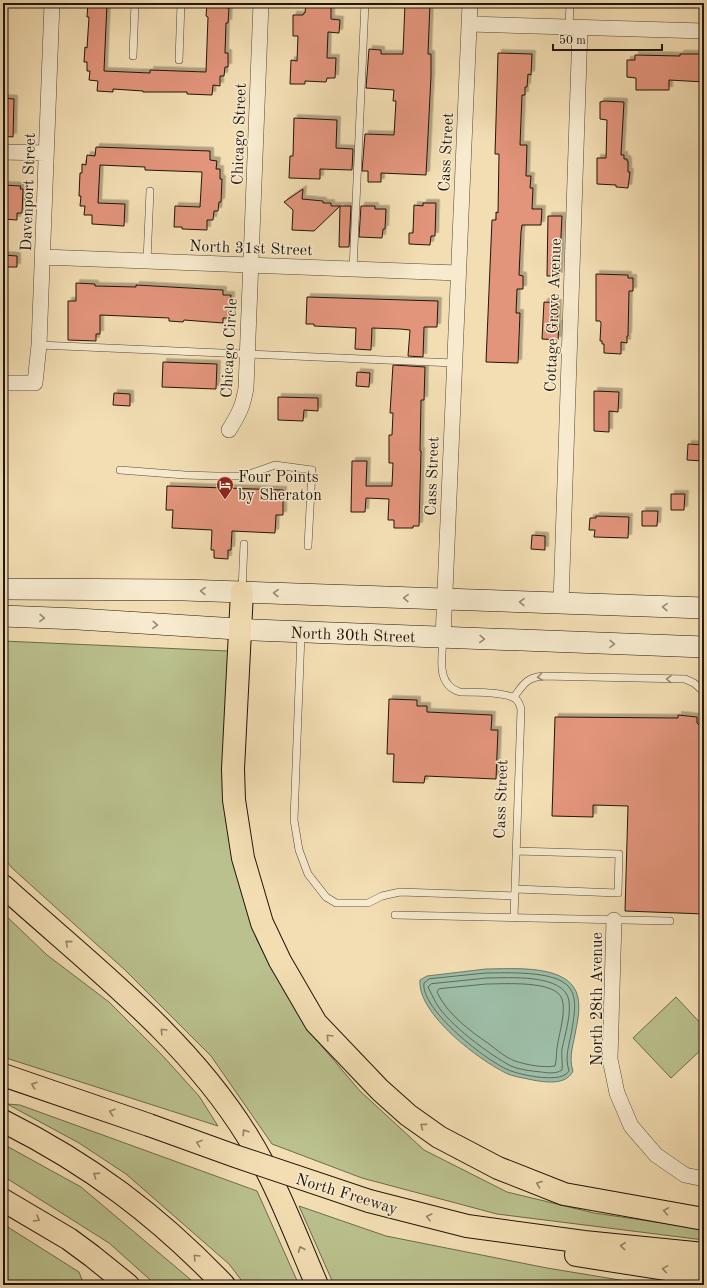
<svg xmlns="http://www.w3.org/2000/svg" width="707" height="1288" font-family="'Old Standard TT',serif">
<defs>
<filter id="shadow"><feDropShadow dx="3.5" dy="-3.5" stdDeviation="0" flood-color="#0004"/></filter>
</defs>
<rect width="100%" height="100%" fill="#f3deb3"/>
<filter id="stains"><feTurbulence type="fractalNoise" baseFrequency=".005" numOctaves="4"/><feColorMatrix values="0 0 0 0 .2 0 0 0 0 .09 0 0 0 0 .02 0 0 0 .5 -.17"/></filter>
<radialGradient id="worn" r=".72"><stop offset=".6" stop-color="#630" stop-opacity="0"/><stop offset="1" stop-color="#630" stop-opacity=".3"/></radialGradient>
<path fill="#bac18e" stroke="#6d6b4e" d="M3,641L228,651L227,821L257,940L308,1030L360,1091L424,1150L507,1192L594,1213L704,1229V1240L497,1214L362,1178L272,1144L211,1056L125,970L12,868L3,857Z
M3,913L47,955L109,1002L162,1055L199,1096L218,1126L3,1057Z
M676,997L704,1027V1047L671,1078L633,1038Z
M7,1104L20,1105L257,1191L299,1285H245L229,1264L126,1174L79,1143Z
M3,1144L81,1187L197,1285H156L109,1243L3,1176Z
M299,1206L386,1236L547,1268L650,1285H334Z
M3,1224L79,1272L84,1285H3Z"/>
<path fill="#9dbda7" stroke="#6b7a69" d="M486,969C512,969 572,963 578,998C580,1008 578,1020 576,1029C574,1043 568,1057 573,1071C565,1088 538,1081 523,1078C518,1077 513,1076 508,1074C480,1061 417,1014 420,980L427,976Z"/>
<g fill="none" stroke-linecap="round" stroke-linejoin="round">
<path stroke="#5e695a" stroke-width="1" d="M486,973C506,973 555,970 569,987C578,998 574,1016 572,1029C570,1043 564,1056 569,1071C562,1084 522,1075 511,1071C488,1063 420,1009 424,983L429,979Z
M487,978C507,978 565,973 569,1001C571,1017 565,1034 562,1049C561,1056 563,1064 562,1070C556,1074 548,1073 541,1072C532,1071 520,1070 511,1066C490,1055 448,1024 436,1003C433,998 431,992 428,987L431,984Z
M487,984C504,984 556,980 562,999C566,1010 560,1031 558,1042C556,1050 557,1059 555,1066C544,1068 527,1065 515,1061C506,1058 497,1050 489,1044C469,1030 447,1014 437,992L439,989Z"/>
</g>
<path fill="#e3957b" stroke="#20150d" filter="url(#shadow)" d="M88,3H107L104,71L150,73V70L206,72L208,17L206,16L207,3H227V8H229L228,23H226L225,53H228V67H225L224,76H220V86L213,85L212,95L187,94V92H143V91L113,89V92L97,91L98,81L89,80L90,71H87V62H84L85,47L87,48L89,17H87Z
M306,3H331V19L340,20L339,33L328,32L327,58H336L335,78H327L326,82L305,81V84H290L291,60L297,61L298,36H293V15H303L304,13H305Z
M405,3H430L428,54H431V76L426,175L381,173V182H368V171H362L365,134L394,135L396,101H393L394,90L366,88L369,49L381,50V54H403Z
M498,53L532,54L531,75L528,74L527,87H525V95H522L520,145H527L526,176H531L530,188H533L532,209H542L541,225H522L521,232L519,275L523,276V289H517L516,313H520L518,363L486,362L492,220H496V212L498,213L499,154H495Z
M680,54H704V82L669,80V90H636V78L627,77V60H635V55L680,56Z
M3,98L14,99L13,137L3,136Z
M604,101L624,102L621,155H624V159H627V161H628V172H630L628,188L616,187V185L597,184V158H606L607,120L600,119V102Z
M294,118L337,120L336,148L353,149L352,170L320,169V179L289,178L290,156H293Z
M96,147L210,151V160L217,161L216,169H220V179H222L221,202H219L218,211H214L213,220H207V230L182,229V227H174L175,206L200,207L202,172L145,170V167L100,165L98,203L125,204L124,226L92,224V215H84L85,206H80L81,196H79L80,173H82V164L86,165L87,155L95,156Z
M3,185L21,186L20,189H23L22,213H17V220L3,219Z
M303,189L302,199L323,201V203H331V206H351L349,247H339L340,206L314,231L292,230L293,210L284,202Z
M423,203H436L435,236H431L430,245L409,244V233H413L414,205L423,206Z
M361,206H375V209H386L385,229H383L382,238L359,237Z
M548,216H562L559,276H547Z
M3,255L17,256V267H3Z
M596,274L628,275V278H633V291H629L628,336H627V343L621,342V354L604,353V344H602V341H600L601,323L600,321H596Z
M76,283L95,284V286L136,287V285L223,290V295H231L230,318H223V323L184,320L183,322L169,321V318L100,315V334H96V341L68,340V301H76Z
M307,297L438,301L437,327H424L423,357L408,356L410,330L400,329L372,328L371,350L355,349L356,328L314,326V324H306Z
M544,302L558,303L557,324H559L558,340L542,339Z
M163,362L217,364L216,389L162,387Z
M393,365L425,367L424,400H421L420,451H421L419,526H413V528H394V520H388L389,499L366,498L365,512H351L352,461H367L366,486H392L393,463H389V435H392L393,413H390Z
M357,372L370,373L369,387L356,386Z
M594,391L619,392L618,412L609,411V432L594,431Z
M114,393L130,394V406L113,405Z
M278,397L318,398V411L304,410L303,421L278,420Z
M688,444L704,445L703,461L687,460Z
M167,486L283,490V515H276L275,533L232,531L231,550H228V559L214,558V550H211L212,530L172,528L173,510H166Z
M671,494H685L684,510H671Z
M642,511H658L657,526H642Z
M596,516L629,517L628,538L594,537L595,530H589L590,518H596Z
M532,535L545,536V550L531,549Z
M389,699L417,700V706H427V712L492,715L491,730H498L496,779L425,776L424,783L393,782L394,754H387Z
M678,715L697,717V723L704,730V914L625,911L628,806L593,805V817L552,816L555,717L678,718Z"/>
<g fill="none" stroke-linecap="round" stroke-linejoin="round">
<g stroke="#554736" stroke-width="8">
<path id="service" d="M569,27L570,3
M133,56L135,3
M179,60L181,3
M147,261L150,191
M353,269L365,3
M39,345L454,363
M120,470L185,475L216,476H244L275,465L312,470L308,546
M242,590L244,544
M301,634L294,820L299,850L308,874L326,897L336,903H368L382,896L400,892L515,896
M443,639C442,658 436,685 460,692C472,692 507,692 516,699C519,702 520,705 521,709L514,918
M514,697C523,685 526,678 542,676L685,679L694,683L704,692
M515,889L618,893L619,854L516,851
M395,915L670,921"/>
</g>
<g stroke="#554736" stroke-width="16">
<path id="minor" d="M469,24L704,31
M3,152L46,153
M43,257L458,273
M3,383H35L39,345L52,3
M229,430C239,414 243,406 246,388L261,3
M561,603L580,28
M443,638L470,3
M614,920L610,1059L617,1093L631,1126L656,1155L685,1175L704,1179"/>
</g>
<g stroke="#20150d" stroke-width="22">
<path id="secondary" d="M3,589L184,590L704,608
M3,616L78,619L253,630L704,647"/>
</g>
<g stroke="#20150d" stroke-width="24">
<path id="motorway" d="M242,592L233,769L234,800L243,858L262,923L280,961L316,1023L380,1090L408,1115L439,1137L498,1168L564,1194L704,1219
M3,886C89,964 186,1036 248,1137C276,1182 296,1236 317,1285
M3,1075L149,1125
M3,1121C89,1164 157,1215 224,1285
M3,1200L69,1239L92,1256L128,1285
M369,1201L467,1226L584,1242L704,1254
M576,1255L704,1275"/>
</g>
<use href="#service" stroke="#f7eace" stroke-width="7"/>
<use href="#minor" stroke="#f7eace" stroke-width="15"/>
<use href="#secondary" stroke="#f7eace" stroke-width="21"/>
<use href="#motorway" stroke="#f3deb3" stroke-width="22"/>
<g stroke="#20150d" stroke-width="24" stroke-linecap="butt">
<path id="motorway-bridge" d="M149,1125L235,1156L369,1201"/>
</g>
<use href="#motorway-bridge" stroke="#f3deb3" stroke-width="22"/>
</g>
<defs><path id="oneway-chevron" d="M-2-3.5L2.5 0L-2 3.5" fill="none" stroke-width="1.6" stroke-linecap="round" stroke-linejoin="round"/></defs>
<g stroke="#968a77">
<use href="#oneway-chevron" transform="translate(203 591) rotate(-178)"/>
<use href="#oneway-chevron" transform="translate(276 593) rotate(-178)"/>
<use href="#oneway-chevron" transform="translate(406 598) rotate(-178)"/>
<use href="#oneway-chevron" transform="translate(522 602) rotate(-178)"/>
<use href="#oneway-chevron" transform="translate(665 607) rotate(-178)"/>
<use href="#oneway-chevron" transform="translate(42 618) rotate(2)"/>
<use href="#oneway-chevron" transform="translate(155 625) rotate(4)"/>
<use href="#oneway-chevron" transform="translate(482 639) rotate(2)"/>
<use href="#oneway-chevron" transform="translate(612 644) rotate(2)"/>
<use href="#oneway-chevron" transform="translate(540 677) rotate(173)"/>
<use href="#oneway-chevron" transform="translate(669 679) rotate(-178)"/>
</g>
<g stroke="#948468">
<use href="#oneway-chevron" transform="translate(68 943) rotate(-139)"/>
<use href="#oneway-chevron" transform="translate(163 1031) rotate(-135)"/>
<use href="#oneway-chevron" transform="translate(329 1037) rotate(-134)"/>
<use href="#oneway-chevron" transform="translate(34 1085) rotate(-161)"/>
<use href="#oneway-chevron" transform="translate(112 1112) rotate(-161)"/>
<use href="#oneway-chevron" transform="translate(423 1126) rotate(-144)"/>
<use href="#oneway-chevron" transform="translate(245 1132) rotate(-123)"/>
<use href="#oneway-chevron" transform="translate(199 1143) rotate(-160)"/>
<use href="#oneway-chevron" transform="translate(96 1175) rotate(-146)"/>
<use href="#oneway-chevron" transform="translate(539 1184) rotate(-159)"/>
<use href="#oneway-chevron" transform="translate(666 1211) rotate(-170)"/>
<use href="#oneway-chevron" transform="translate(429 1217) rotate(-166)"/>
<use href="#oneway-chevron" transform="translate(37 1219) rotate(30)"/>
<use href="#oneway-chevron" transform="translate(623 1246) rotate(-175)"/>
<use href="#oneway-chevron" transform="translate(301 1249) rotate(-113)"/>
<use href="#oneway-chevron" transform="translate(196 1257) rotate(-135)"/>
<use href="#oneway-chevron" transform="translate(665 1269) rotate(-171)"/>
</g>
<defs>
<g id="hotel-pin" transform="scale(0.9)"><path d="M0 17L-7.5 6A9.5 9.5 0 1 1 7.5 6Z" fill="#8f2418" stroke="#f7eace"/><path d="M-6-4.5h1.5V1H6V5H4.5V3h-9V5H-6ZM-4 0a1.8 1.8 0 1 1 3.6 0ZM.5 0V-2.5h3Q6-2.5 6 0Z" fill="#fff"/></g>
</defs>
<g fill-rule="evenodd">
<use href="#hotel-pin" x="225" y="485"/>
</g>
<g text-anchor="middle" stroke-width="3" stroke-linejoin="round" paint-order="stroke">
<g font-size="16" fill="#20150d" stroke="#f7eace">
<text transform="translate(238 134) rotate(-88)" y="6">Chicago Street</text>
<text transform="translate(445 152) rotate(-87)" y="6">Cass Street</text>
<text transform="translate(27 192) rotate(-88)" y="6">Davenport Street</text>
<text transform="translate(251 247) rotate(2)" y="6">North 31st Street</text>
<text transform="translate(552 315) rotate(-88)" y="6">Cottage Grove Avenue</text>
<text transform="translate(228 348) rotate(-87)" y="6">Chicago Circle</text>
<text transform="translate(431 476) rotate(-88)" y="6">Cass Street</text>
<text transform="translate(353 634) rotate(2)" y="6">North 30th Street</text>
<text transform="translate(500 799) rotate(-88)" y="6">Cass Street</text>
<text transform="translate(596 999) rotate(-90)" y="6">North 28th Avenue</text>
<text transform="translate(347 1193) rotate(17)" y="6">North Freeway</text>
</g>
<g font-size="16" fill="#20150d" stroke="#f7eace" text-anchor="start">
<text x="238" y="482">Four Points<tspan x="238" dy="18">by Sheraton</tspan></text>
</g>
</g>
<rect width="707" height="1288" fill="none" stroke="#f3deb3" stroke-width="16"/>
<rect x="4" y="4" width="699" height="1280" fill="none" stroke="#20150d" stroke-width="2"/>
<rect x="8" y="8" width="691" height="1272" fill="none" stroke="#20150d"/>
<path d="M553 44v6h109v-6" fill="none" stroke="#20150d" stroke-width="2"/>
<text x="559" y="44" font-size="12" fill="#20150d" stroke="#f7eace" stroke-width="3" paint-order="stroke">50 m</text>
<rect width="100%" height="100%" filter="url(#stains)"/>
<rect width="100%" height="100%" fill="url(#worn)"/>
</svg>
